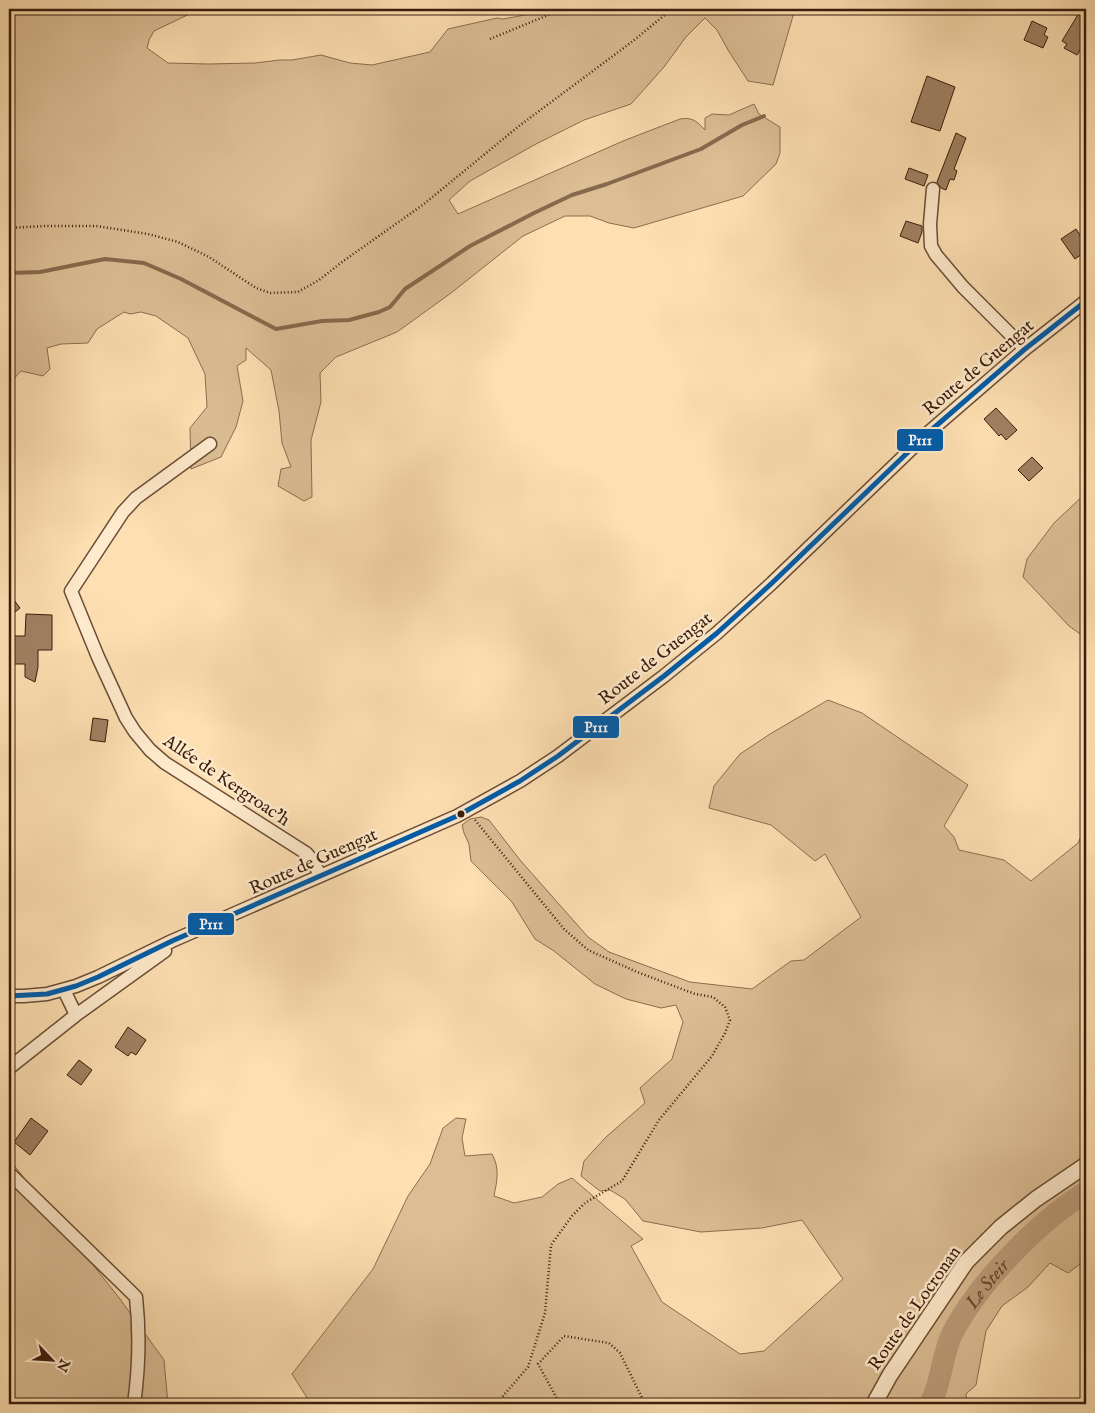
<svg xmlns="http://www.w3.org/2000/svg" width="1095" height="1413" font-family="'IM FELL English',serif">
<rect width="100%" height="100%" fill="#fddfb1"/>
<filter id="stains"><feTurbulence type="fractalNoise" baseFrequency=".004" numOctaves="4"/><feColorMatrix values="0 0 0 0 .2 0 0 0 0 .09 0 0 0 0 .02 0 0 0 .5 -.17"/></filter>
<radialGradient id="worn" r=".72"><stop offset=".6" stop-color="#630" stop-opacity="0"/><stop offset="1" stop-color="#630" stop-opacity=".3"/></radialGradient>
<path fill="#dcbe95" stroke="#8b6d50" d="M9,9H62L63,15L70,9H200L154,31L149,40L147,48L168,63L208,64L255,63L280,60H292L321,55L350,63L372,65L430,52L448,29L497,18L503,19L541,12L545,9H795L773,85L748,81L728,50L717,30L705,18L686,37L664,67L631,104L584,120L536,144L470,181L449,200L458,214L623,141L680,119C692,117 697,121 705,130V118L712,114L729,115L754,104L759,114L780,127V153L776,164L743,196L634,228L609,223L590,216H565L523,236L451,293L397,332L336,357L320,373L321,402L311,440L312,497L304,501L278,486L281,469L291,467L282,443L279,411L271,370L246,348V360L237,366L243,401L236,427L221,457L191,469L190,428L207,407L205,374L188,338L156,316L141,312L130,314L124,312L97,329L88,343L61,344L47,348L50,369L43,376L21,371L9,384Z
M1086,493V638L1069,626L1023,577L1027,559L1054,523Z
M828,700L862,713L968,785L944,826L954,837L959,850L1004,860L1031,881L1078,843L1086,826V1257L1083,1262L1068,1273L1050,1263L1028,1287L1002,1306L986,1331L976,1385L966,1394L967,1404H311L292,1374L373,1269L408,1196L430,1164L443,1128L456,1118L466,1119L462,1138L465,1156L492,1154C500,1168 497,1181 494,1196L514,1203L542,1197L558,1184L572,1178L643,1239L631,1246L662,1302L740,1354L764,1351L843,1279L802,1220L762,1228L701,1232L643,1221L625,1199L610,1190L600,1191L581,1176L584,1161L606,1137L645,1103L640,1088L672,1059L683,1022L676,1005L661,1008L626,999L595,984L554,951L535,939L512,902L471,861L469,844L464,833L462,825L470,819L481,817L489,820L520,860L588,937L609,952L690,982L752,989L791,961L804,960L861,917L825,854L815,861L771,825L709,808L714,786L740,754L770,734Z
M9,1159L120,1299L164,1360L168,1404H9Z"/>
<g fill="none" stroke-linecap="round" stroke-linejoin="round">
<path stroke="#87694d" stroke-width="4" d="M9,273L40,272L105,259L144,263L181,279L276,329L322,321L349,320L379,312L390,307L405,289L470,246L534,213L572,195L607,184L701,149L742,125L764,116"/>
<path stroke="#bb9d79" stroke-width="22" id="s1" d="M930,1404C942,1383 942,1353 953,1332C980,1281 1038,1222 1086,1192"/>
</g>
<path fill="#9f8162" stroke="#3a1c0c" d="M1079,13L1086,17V40L1077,55L1064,48L1067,44L1062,41Z
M1032,21L1047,28L1044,35L1048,37L1043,48L1024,40Z
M927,76L955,87L940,131L911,122Z
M956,133L966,138L954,169L957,171L954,180L950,179L946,190L941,188L937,182Z
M909,168L928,175L924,186L905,179Z
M906,221L922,226V232L918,243L900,236Z
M1076,229L1086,244V251L1075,259L1061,239Z
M996,408L1017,430L1006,440L1001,434L999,436L984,419Z
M1032,457L1043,468L1029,481L1018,470Z
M14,600L20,608L9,617V605Z
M26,614L52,615V650H38V667L35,682L25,677V664H9V636H25Z
M93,718L108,720L105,742L90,740Z
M128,1027L146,1040L136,1055L131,1052L128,1056L115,1047Z
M79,1060L92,1070L81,1085L67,1075Z
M31,1118L48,1131L30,1155L14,1142Z"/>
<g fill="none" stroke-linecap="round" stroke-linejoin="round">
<g stroke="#6b4d35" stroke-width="15">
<path id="minor" d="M933,189L930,224L931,246L936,255L963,287L1025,349
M210,444L136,498L123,512L71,591L98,657L126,718L135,732L150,750L165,763L306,853L312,860L320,875
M64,990L76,1015
M9,996H24L47,994L76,986L98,977L172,941L457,816L520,781L558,756L664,676L717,633L772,583L929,432L1025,349L1086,301
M9,1068L76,1015L165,951
M9,1173L136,1297C140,1333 139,1368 134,1404"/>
</g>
<g stroke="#6b4d35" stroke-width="18">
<path id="tertiary" d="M874,1404L890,1375L966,1262L1001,1227L1036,1199L1086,1165"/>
</g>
<path stroke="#3a1c0c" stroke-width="2.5" stroke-dasharray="1 2.5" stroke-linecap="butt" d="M490,39L563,9
M9,228L44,226H96L148,234L178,242L209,257L256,288L270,293L298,292L319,280L342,262L424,204L519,126L633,41L672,9
M475,820L564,929L588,950L637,972L695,994L713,997L725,1007L730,1020L725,1033L712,1056L659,1120L622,1181L585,1203L572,1216L551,1245L545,1313L528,1367L503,1396L498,1404
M560,1404L538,1364L564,1336L609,1343L620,1353L645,1404"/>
<use href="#minor" stroke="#feeacc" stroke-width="12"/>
<use href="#tertiary" stroke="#feeacc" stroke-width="15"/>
<g stroke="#feeacc" stroke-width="9">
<path id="bus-1" d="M9,996L47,994L76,986L98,977L172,941L457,816L520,781L558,756L664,676L717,633L772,583L929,432L1025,349L1086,301"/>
</g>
<use href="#bus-1" stroke="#005caa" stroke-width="5"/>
</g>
<circle fill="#3a1c0c" stroke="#feeacc" stroke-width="2" cx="461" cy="814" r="4.5"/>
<g text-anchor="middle" stroke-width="5" stroke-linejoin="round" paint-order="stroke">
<g font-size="18" fill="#3a1c0c" stroke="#feeacc">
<text transform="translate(978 367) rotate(-40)" y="6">Route de Guengat</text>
<text transform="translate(655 658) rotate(-38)" y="6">Route de Guengat</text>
<text transform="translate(227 780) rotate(34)" y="6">Allée de Kergroac'h</text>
<text transform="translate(313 861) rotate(-24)" y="6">Route de Guengat</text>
<text transform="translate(914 1308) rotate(-55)" y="6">Route de Locronan</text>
</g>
<g font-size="19" font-style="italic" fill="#674932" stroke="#feeacc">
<text dy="7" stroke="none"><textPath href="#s1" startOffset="135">Le Steir</textPath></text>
</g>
</g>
<g stroke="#feeacc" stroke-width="2">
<rect x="896" y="428" width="48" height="24" rx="5" fill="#005caa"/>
<rect x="572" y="715" width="48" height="24" rx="5" fill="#005caa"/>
<rect x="187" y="912" width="48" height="24" rx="5" fill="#005caa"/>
</g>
<g font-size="14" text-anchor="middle" font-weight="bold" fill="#fff">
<text x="920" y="445">P111</text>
<text x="596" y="732">P111</text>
<text x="211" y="929">P111</text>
</g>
<rect width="1095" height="1413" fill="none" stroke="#fddfb1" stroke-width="30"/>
<rect x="10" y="10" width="1075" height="1393" fill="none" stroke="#3a1c0c" stroke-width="2.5"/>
<rect x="15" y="15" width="1065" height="1383" fill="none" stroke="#3a1c0c"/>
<g transform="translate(52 1360) rotate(115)" stroke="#feeacc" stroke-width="4" paint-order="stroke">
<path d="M0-4L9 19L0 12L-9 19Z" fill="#3a1c0c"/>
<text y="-8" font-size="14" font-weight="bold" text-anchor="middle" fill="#3a1c0c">N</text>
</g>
<rect width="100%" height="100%" filter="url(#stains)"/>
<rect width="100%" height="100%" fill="url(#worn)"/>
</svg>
